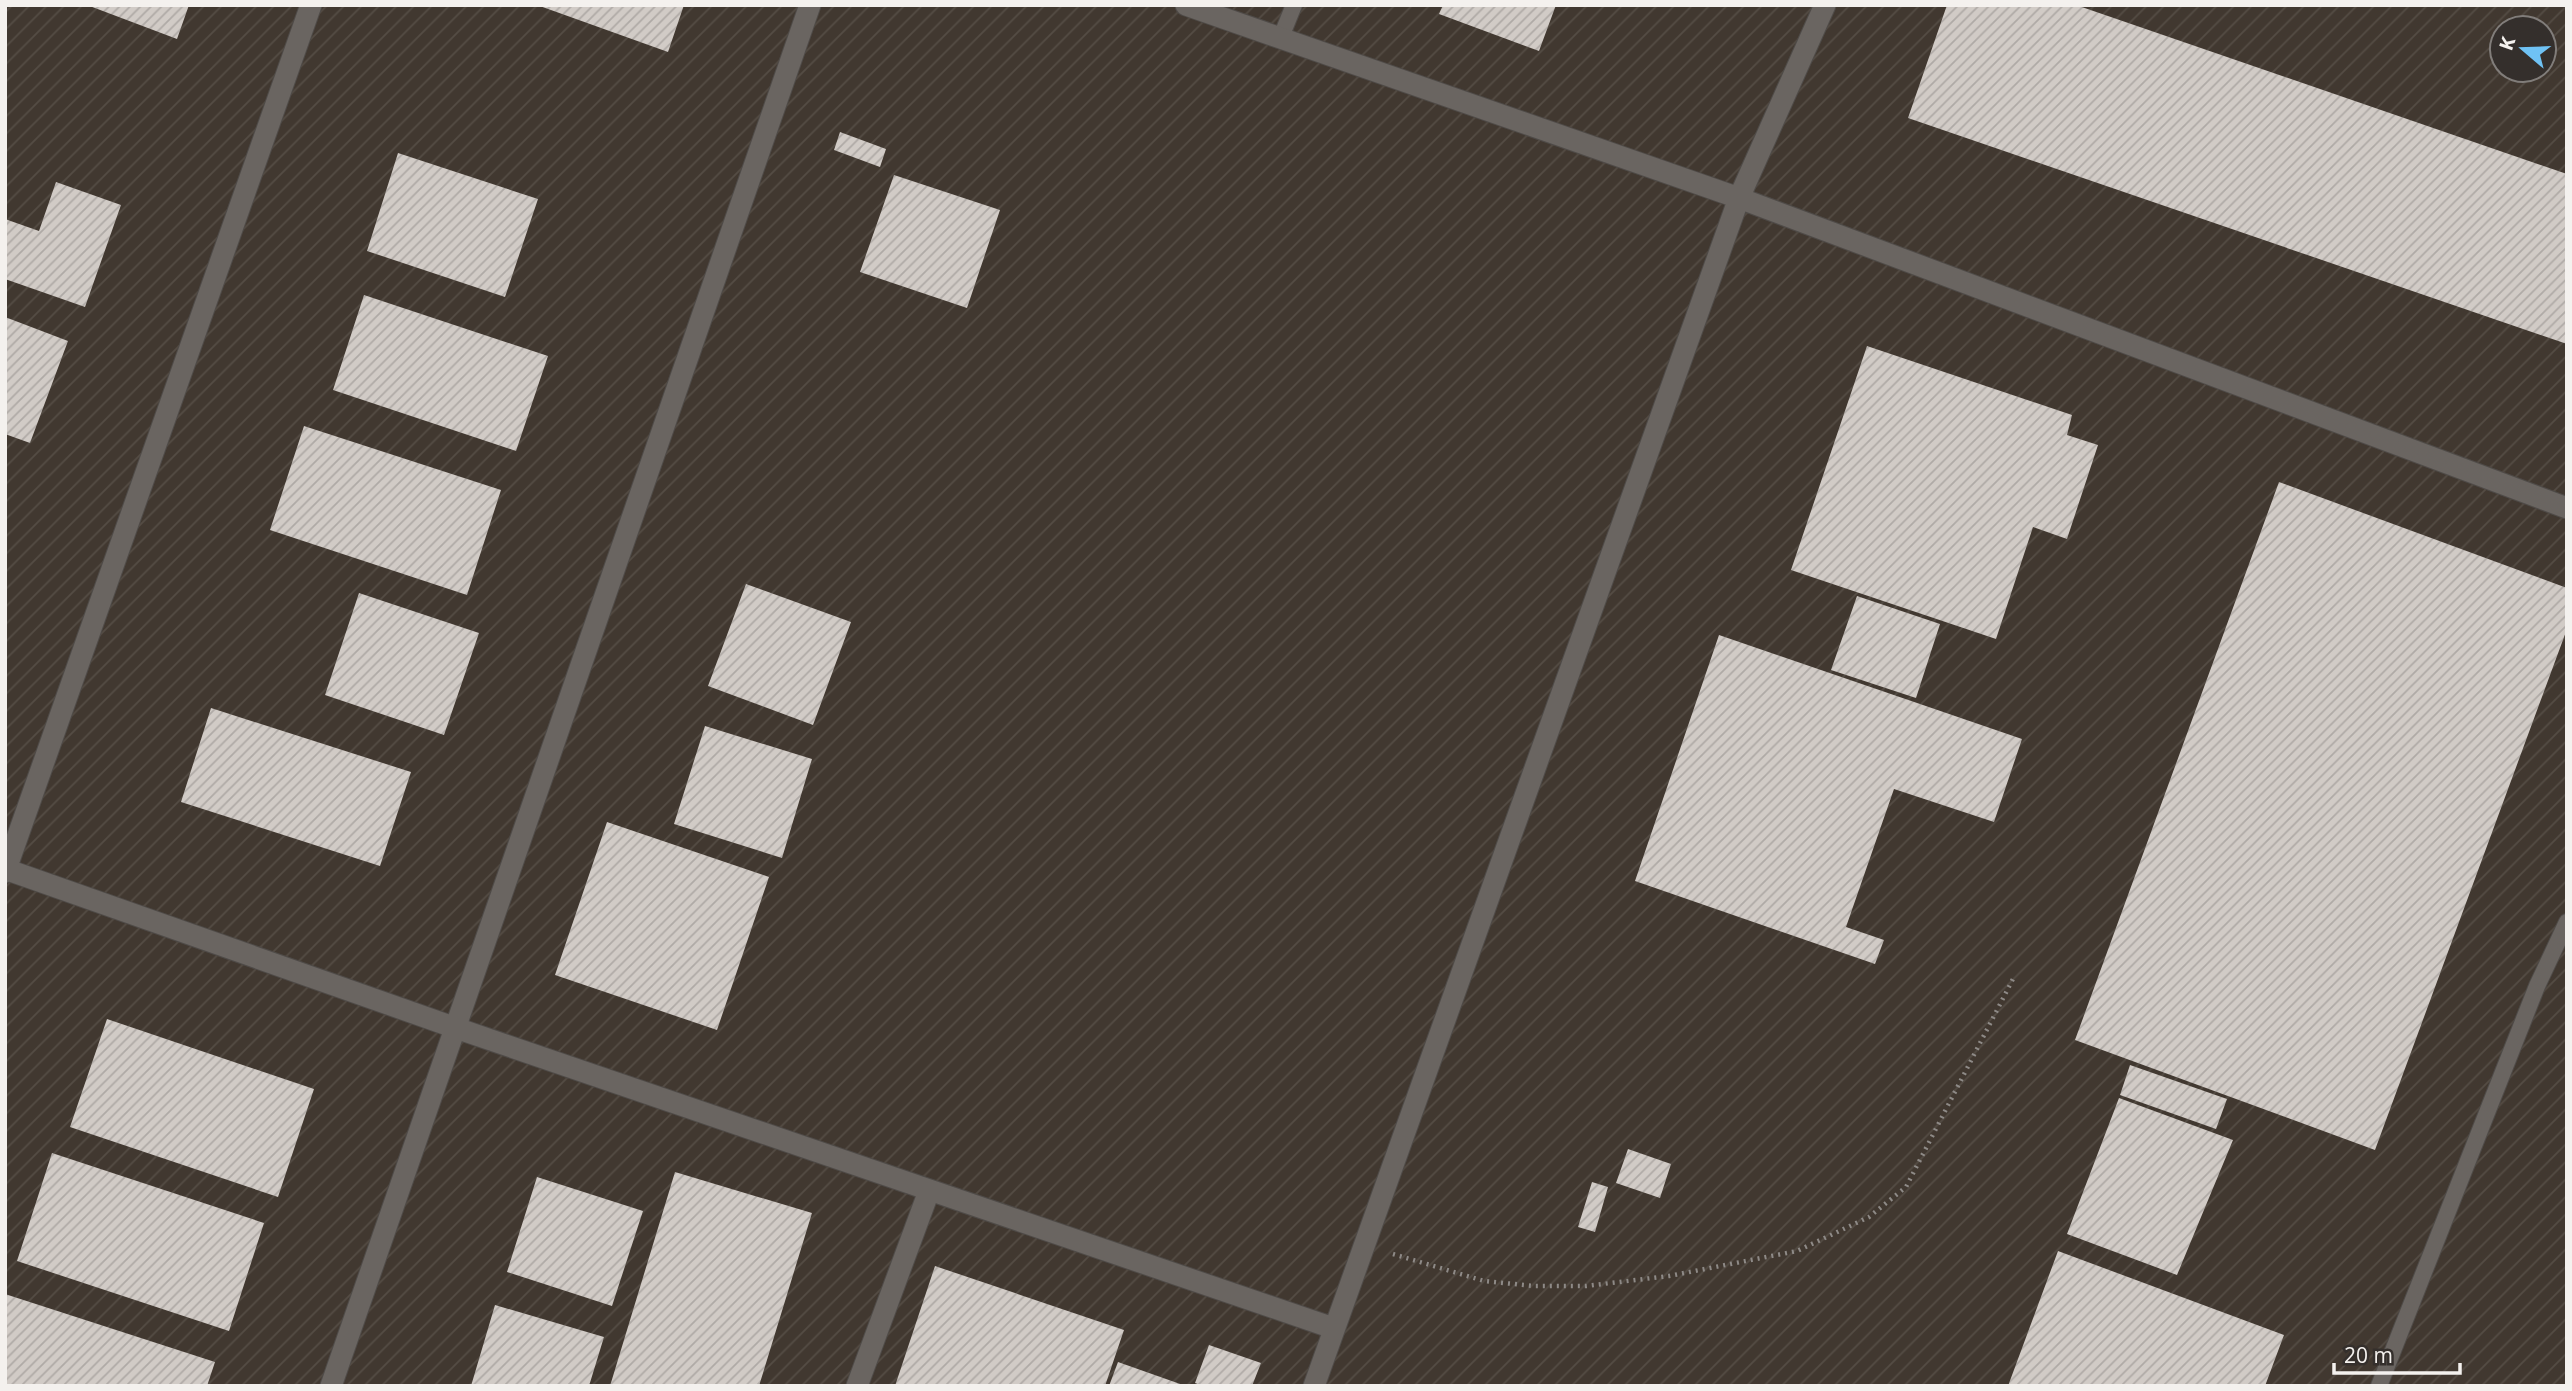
<svg xmlns="http://www.w3.org/2000/svg" width="2572" height="1391" font-family="'Open Sans',sans-serif">
<defs>
<pattern id="industrial-furrows" width="10" height="10" patternUnits="userSpaceOnUse" patternTransform="scale(1.75)"><rect width="10" height="10" fill="#413830"/><path d="M-1 1l2-2M0 10L10 0M9 11l2-2" fill="none" stroke="#544c44"/></pattern>
<pattern id="building-hatch" width="6" height="6" patternUnits="userSpaceOnUse" patternTransform="scale(1.75)"><rect width="6" height="6" fill="#d1cbc6"/><path d="M-1 1l2-2M0 6l6-6M5 7l2-2" fill="none" stroke="#afaaa6"/></pattern>
</defs>
<rect width="100%" height="100%" fill="#342f2c"/>
<path fill="url(#industrial-furrows)" fill-rule="evenodd" d="M5,5H2567V1386H5ZM2502,28H2544V70H2502Z"/>
<path fill="url(#building-hatch)" d="M87,5H189L177,39Z
M537,5H684L668,52Z
M1443,5H1556L1539,51L1439,14Z
M1947,5H2076L2567,174V344L1908,118Z
M840,132L886,149L880,167L834,150Z
M398,153L538,199L505,297L367,251Z
M894,175L1000,210L967,308L860,272Z
M56,182L121,205L85,307L5,279V219L39,231Z
M364,295L548,356L516,451L333,390Z
M5,317L68,341L30,443L5,434Z
M1867,346L2072,415L2067,435L2098,445L2067,539L2033,527L1996,639L1791,570Z
M304,426L501,490L467,595L270,530Z
M2279,482L2567,588V629L2375,1150L2075,1040Z
M746,584L851,622L813,725L708,686Z
M359,593L479,633L444,735L325,695Z
M1857,596L1940,624L1916,698L1831,670Z
M1719,635L2022,739L1994,822L1894,789L1846,927L1884,940L1875,964L1635,881Z
M211,708L411,772L380,866L181,802Z
M705,726L812,759L782,858L674,824Z
M607,822L769,877L717,1030L555,975Z
M107,1019L314,1089L278,1197L70,1127Z
M2130,1065L2227,1099L2216,1129L2120,1095Z
M2119,1098L2233,1140L2177,1275L2067,1234Z
M1628,1149L1671,1164L1660,1198L1616,1183Z
M52,1153L264,1223L229,1331L17,1261Z
M675,1172L812,1213L759,1386H610Z
M537,1177L643,1211L612,1306L507,1272Z
M1592,1182L1608,1187L1595,1232L1578,1227Z
M2058,1251L2284,1335L2265,1386H2008Z
M935,1266L1124,1330L1105,1386H895Z
M5,1294L215,1362L207,1386H5Z
M495,1305L604,1337L589,1386H471Z
M1209,1345L1261,1363L1252,1386H1203L1195,1383Z
M1118,1362L1183,1385V1386H1109Z"/>
<g fill="none" stroke-linecap="round" stroke-linejoin="round">
<g stroke="#4f4b48" stroke-width="18">
<path id="lane" d="M1281,37L1294,5
M2379,1386L2537,986L2567,922"/>
</g>
<g stroke="#4f4b48" stroke-width="23">
<path id="street" d="M1186,5L1739,198L2567,508
M5,869L456,1028L1333,1328
M5,872L311,5
M331,1386L810,5
M857,1386L929,1191
M1314,1386L1739,198L1825,5"/>
</g>
<path stroke="#8e8a87" stroke-width="4.5" stroke-dasharray="2 5" stroke-linecap="butt" d="M1393,1254L1484,1281L1534,1286H1586L1669,1276L1797,1251L1869,1217L1906,1187L2014,977"/>
<use href="#lane" stroke="#6a6561" stroke-width="16"/>
<use href="#street" stroke="#6a6561" stroke-width="21"/>
</g>
<rect width="2572" height="1391" fill="none" stroke="#f4f1ee" stroke-width="14"/>
<g transform="translate(2523 49) rotate(289)"><circle r="33" fill="#342f2c" stroke="#817d7a" stroke-width="2"/>
<path d="M0-5L12 26L0 18L-12 26Z" fill="#6fc2f4"/>
<text y="-10" font-size="19" font-weight="bold" text-anchor="middle" fill="#f4f1ee">K</text>
</g>
<path d="M2334 1363v10h126v-10" fill="none" stroke="#f4f1ee" stroke-width="3.5"/>
<text x="2344" y="1363" font-size="21" fill="#f4f1ee" stroke="#342f2c" stroke-width="5" paint-order="stroke">20 m</text>
</svg>
